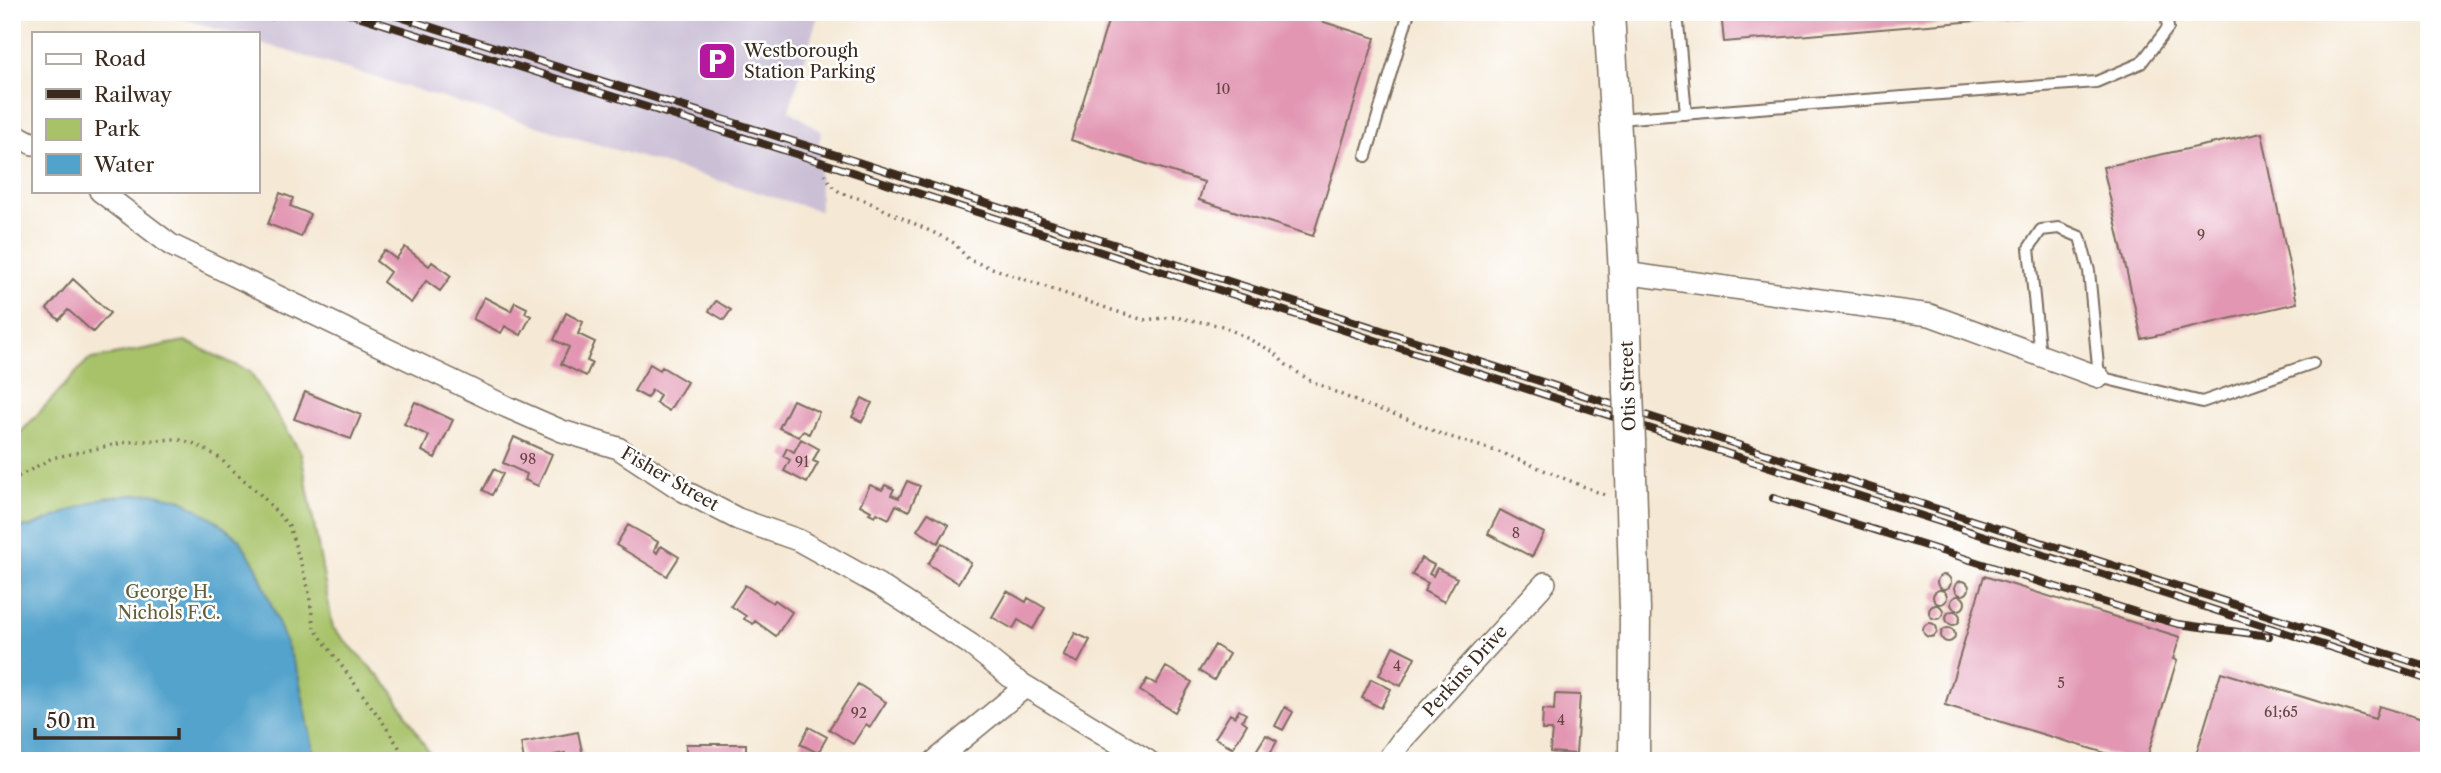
<svg xmlns="http://www.w3.org/2000/svg" width="2441" height="773" font-family="'Libre Caslon Text',serif">
<rect width="100%" height="100%" fill="#fff"/>
<filter id="ink" filterUnits="userSpaceOnUse"><feTurbulence type="fractalNoise" baseFrequency=".0143" numOctaves="2"/><feDisplacementMap in="SourceGraphic" scale="14" xChannelSelector="R" yChannelSelector="G"/><feConvolveMatrix kernelMatrix="1 2 1 2 8 2 1 2 1" color-interpolation-filters="sRGB"/></filter>
<filter id="wash" filterUnits="userSpaceOnUse"><feTurbulence type="fractalNoise" baseFrequency=".00686" numOctaves="4" result="noise"/><feDisplacementMap in="SourceGraphic" scale="28" xChannelSelector="R" yChannelSelector="G"/><feGaussianBlur stdDeviation="1.57" result="paint"/><feColorMatrix in="noise" values="0 0 0 0 0 0 0 0 0 0 0 0 0 0 0 0 0 1.4 0 .05"/><feComposite in="paint" operator="in"/></filter>
<g filter="url(#wash)">
<rect width="100%" height="100%" fill="#f5e9d5"/>
<path fill="#cbbfd5" d="M160,12H819L789,110L822,132L819,141L820,211L257,42V33H230Z"/>
<path fill="#a7c269" stroke="#717644" stroke-width="2" d="M185,341L250,372L301,453L333,628L391,689L434,761H12V442L88,360Z"/>
<path fill="#52a3cc" stroke="#466675" stroke-width="2" d="M152,493L182,500L214,519L240,540L257,568L298,674L316,761H12V527H30L103,498Z"/>
<g id="blocks">
<path fill="#e296b2" d="M248,12H274L272,20Z
M1111,12H1292L1375,38L1313,236L1199,200L1204,182L1071,140Z
M1721,12H2059L2060,14L1724,42Z
M2262,133L2297,303L2142,339L2103,167Z
M280,193L293,198L290,206L310,214L301,237L268,224Z
M405,247L429,266L432,262L451,276L440,291L426,281L411,303L383,282L390,272L376,261L384,250L396,259Z
M73,279L110,313L93,332L68,310L59,320L47,309Z
M484,297L511,311L515,302L527,308L525,313L531,316L521,335L505,326L501,333L473,319Z
M716,301L731,310L724,320L709,311Z
M566,313L583,322L578,334L595,342L587,361L592,363L586,376L561,364L569,347L554,340Z
M650,364L660,370L662,367L687,382L669,411L656,403L660,395L652,390L647,398L634,391Z
M305,392L361,415L351,439L294,419Z
M862,398L872,403L862,422L852,417Z
M793,400L819,412L809,434L803,431L799,437L779,428Z
M415,402L453,420L435,458L422,451L429,436L404,424Z
M514,437L552,454L538,486L525,480L527,474L503,463Z
M801,439L819,449L813,461L818,463L807,483L784,471L790,460L783,456L787,448L794,452Z
M494,469L503,474L492,495L483,490Z
M907,481L920,486L909,511L896,505L889,519L877,513L875,516L869,513L871,511L860,505L870,485L882,490L885,485L894,489L891,495L899,498Z
M1500,510L1544,533L1532,557L1488,534Z
M928,513L949,525L938,543L917,530Z
M628,525L658,542L654,550L657,553L661,546L679,557L667,576L616,545Z
M942,543L971,563L958,583L928,564Z
M1421,558L1434,565L1429,574L1433,576L1437,568L1457,578L1444,602L1424,591L1428,583L1412,575Z
M1937 582a7 7 0 1 1 14 0a7 7 0 1 1-14 0Z
M1984,576L2180,637L2173,659L2177,660L2146,761H2132L1945,705Z
M1955 588a7 7 0 1 1 14 0a7 7 0 1 1-14 0Z
M745,585L773,603L775,600L792,612L776,636L755,621L753,624L744,619L746,616L731,606Z
M1933 597a7 7 0 1 1 14 0a7 7 0 1 1-14 0Z
M1007,591L1026,602L1028,598L1045,608L1033,629L1018,620L1013,629L992,617Z
M1951 603a7 7 0 1 1 14 0a7 7 0 1 1-14 0Z
M1929 612a7 7 0 1 1 14 0a7 7 0 1 1-14 0Z
M1946 618a7 7 0 1 1 14 0a7 7 0 1 1-14 0Z
M1923 630a7 7 0 1 1 14 0a7 7 0 1 1-14 0Z
M1941 635a7 7 0 1 1 14 0a7 7 0 1 1-14 0Z
M1075,633L1090,640L1078,663L1063,656Z
M1215,645L1229,654L1214,680L1199,671Z
M1393,646L1415,657L1401,686L1379,675Z
M1166,667L1192,682L1175,712L1140,691L1147,679L1156,684Z
M2221,672L2375,719L2379,706L2429,721V761H2194Z
M1371,679L1391,689L1381,708L1362,698Z
M858,684L886,702L870,727L866,724L853,744L829,729Z
M1555,694L1580,695L1576,754L1550,752L1552,730H1542L1543,709L1554,710Z
M1285,707L1293,712L1283,730L1275,726Z
M1239,710L1246,714L1242,720L1247,724L1233,748L1215,738L1230,714L1235,717Z
M809,727L827,737L818,753L800,744Z
M578,732L583,756L566,759L565,753L554,755L555,761H524L521,743Z
M1266,735L1277,741L1268,758L1256,751Z
M686,744H746V761H686Z"/>
</g>
</g>
<g filter="url(#ink)">
<use href="#blocks" fill-opacity="0" stroke="#7c6d5e" stroke-width="2"/>
<g fill="none" stroke-linecap="round" stroke-linejoin="round">
<g stroke="#7c6d5e" stroke-width="14">
<path id="lane" d="M1677,12L1686,114
M1618,119L2096,82L2141,63L2168,28L2166,12
M1366,156L1409,12
M2040,356L2029,248L2041,230L2059,228L2080,237L2089,271L2099,377L2202,402L2313,363"/>
</g>
<g stroke="#7c6d5e" stroke-width="24">
<path id="street" d="M12,133L33,144
M100,191L171,245L507,407L562,431L618,448L682,490L738,519L798,540L879,585L970,644L1012,678L1148,761
M1624,273L1930,315L2099,377
M935,761L1025,687
M1387,761L1403,739L1545,583"/>
</g>
<g stroke="#7c6d5e" stroke-width="33">
<path id="secondary" d="M1609,12L1624,273L1628,390
M1630,442L1635,610L1634,761"/>
</g>
<path stroke="#7c6d5e" stroke-width="3.5" stroke-dasharray="2 5" stroke-linecap="butt" d="M825,174L832,186L841,193L864,200L947,239L954,243L969,260L1112,310L1144,320L1174,317L1223,326L1274,352L1285,364L1309,380L1360,403L1405,418L1441,434L1505,454L1607,496
M12,480L52,458L127,442L176,439L193,443L217,456L262,496L289,526L308,587L314,628L382,721L408,761"/>
<use href="#lane" stroke="#fff" stroke-width="10"/>
<use href="#street" stroke="#fff" stroke-width="21"/>
<use href="#secondary" stroke="#fff" stroke-width="30"/>
<g stroke="#3b2a1e" stroke-width="8">
<path id="rail" d="M345,12L821,162L2429,679
M384,12L852,160L2429,667
M1773,498L2145,615L2178,624L2269,636"/>
</g>
<use href="#rail" stroke="#fff" stroke-width="5" stroke-dasharray="16" stroke-linecap="butt"/>
<g stroke="#7c6d5e" stroke-width="33" stroke-linecap="butt">
<path id="secondary-bridge" d="M1628,390L1630,442"/>
</g>
<use href="#secondary-bridge" stroke="#fff" stroke-width="30"/>
</g>
</g>
<defs>
<g id="parking-square" transform="scale(2.0125)"><rect x="-9" y="-9" width="18" height="18" rx="4" fill="#b5179e" stroke="#fff"/><path d="M-3.5-5.5H1a3.5 3.5 0 0 1 0 7H-1V5.5H-3.5ZM-1-3.4V-.6H.8a1.4 1.4 0 0 0 0-2.8Z" fill="#fff"/></g>
</defs>
<g fill-rule="evenodd">
<use href="#parking-square" x="717" y="61"/>
</g>
<g text-anchor="middle" stroke-width="5" stroke-linejoin="round" paint-order="stroke">
<g font-size="14" fill="#654543">
<text x="1223" y="94">10</text>
<text x="2201" y="240">9</text>
<text x="528" y="464">98</text>
<text x="802" y="467">91</text>
<text x="1516" y="538">8</text>
<text x="1397" y="671">4</text>
<text x="2061" y="688">5</text>
<text x="2281" y="717">61;65</text>
<text x="859" y="718">92</text>
<text x="1561" y="725">4</text>
</g>
<g font-size="18" fill="#3b2a1e" stroke="#fff" text-anchor="start">
<text x="744" y="57">Westborough<tspan x="744" dy="21">Station Parking</tspan></text>
</g>
<g font-size="18" fill="#3b2a1e" stroke="#fff">
<text transform="translate(1628 386) rotate(-92)" y="6">Otis Street</text>
<text transform="translate(670 479) rotate(30)" y="6">Fisher Street</text>
<text transform="translate(1465 671) rotate(-48)" y="6">Perkins Drive</text>
</g>
<g font-size="18" fill="#615f38" stroke="#fff">
<text x="169" y="598">George H.<tspan x="169" dy="21">Nichols F.C.</tspan></text>
</g>
</g>
<rect width="2441" height="773" fill="none" stroke="#fff" stroke-width="42"/>
<rect x="32" y="32" width="228" height="161" fill="#ffffff" stroke="#b1aaa5" stroke-width="2"/>
<rect x="46" y="54" width="35" height="10" fill="#ffffff" stroke="#b1aaa5" stroke-width="2"/>
<text x="94" y="66" font-size="21" fill="#3b2a1e">Road</text>
<rect x="46" y="89" width="35" height="10" fill="#3b2a1e" stroke="#b1aaa5" stroke-width="2"/>
<text x="94" y="102" font-size="21" fill="#3b2a1e">Railway</text>
<rect x="46" y="119" width="35" height="21" fill="#a7c269" stroke="#b1aaa5" stroke-width="2"/>
<text x="94" y="136" font-size="21" fill="#3b2a1e">Park</text>
<rect x="46" y="154" width="35" height="21" fill="#52a3cc" stroke="#b1aaa5" stroke-width="2"/>
<text x="94" y="172" font-size="21" fill="#3b2a1e">Water</text>
<path d="M35 728v10h144v-10" fill="none" stroke="#3b2a1e" stroke-width="3.5"/>
<text x="46" y="728" font-size="21" fill="#3b2a1e" stroke="#ffffff" stroke-width="5" paint-order="stroke">50 m</text>
</svg>
